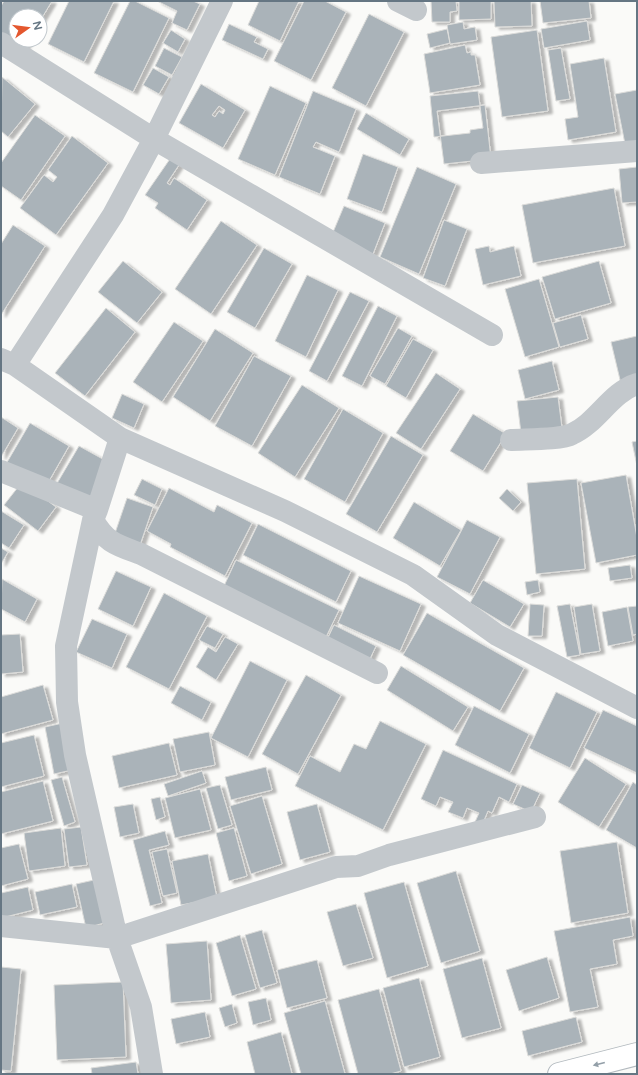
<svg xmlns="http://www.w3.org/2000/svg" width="638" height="1075" font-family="'Varela Round',sans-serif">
<defs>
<filter id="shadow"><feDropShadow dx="4.5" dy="2.5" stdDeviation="1" flood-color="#0004"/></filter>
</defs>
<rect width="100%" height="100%" fill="#fafaf8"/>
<path fill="#aab3b9" stroke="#dcdcda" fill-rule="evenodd" filter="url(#shadow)" d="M4,1H52L40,21V16H16V40H29L23,50L1,36V6Z
M69,1H114L84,62L48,44Z
M130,1H135L169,18L133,92L94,73Z
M157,1H193L200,4L187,30L172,23L177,11Z
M259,1H299L280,41L248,25Z
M304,1H325L346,12L311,80L274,61Z
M431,1H456L457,11L450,12V22H432Z
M459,1H491V19L459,20Z
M494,1H531L532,26L495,27Z
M540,1H589L591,18L543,23Z
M369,14L404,32L366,106L332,88Z
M587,21L590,40L544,48L541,29Z
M463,22L464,29L475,27L477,40L450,44L447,25Z
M229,24L257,37L254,42L268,49L263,59L222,40Z
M447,29L450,43L430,48L427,34Z
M171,30L185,39L178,52L163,43Z
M537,30L548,111L502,117L491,37Z
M465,45L467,53L471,52V55H475L480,85L430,93L424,54Z
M164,48L182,57L172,75L155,66Z
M561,48L570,99L556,101L548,50Z
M604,58L616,132L568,140L565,119L578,117L570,64Z
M153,68L169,77L159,94L143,85Z
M2,77L35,104L8,137L1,131Z
M201,84L245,110L223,148L179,123ZM219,106L225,110L223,114L219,111L215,117L212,115Z
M270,86L306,103L275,175L238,159Z
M637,90V141L625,144L615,94Z
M313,91L356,109L339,152L316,142L313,147L335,156L320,194L279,177Z
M478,91L483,128L470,130V133L434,137L430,96Z
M485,105L491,159L444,164L437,111Z
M366,113L409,139L400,155L357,129Z
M35,115L65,136L21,200L1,186V163Z
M72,136L108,163L56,235L20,208L44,175L53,182L57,177L48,170Z
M363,154L398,167L382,212L347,199Z
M172,156L181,162L167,183L170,185L174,178L207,200L187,230L155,208L158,203L145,195Z
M417,167L456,184L419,274L380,257Z
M637,167V202L622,203L619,169Z
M614,188L625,246L533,263L522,205Z
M344,206L385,223L373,254L331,237Z
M444,220L467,229L445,286L423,278Z
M221,221L257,245L211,314L175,289Z
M13,225L45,246L1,315V244Z
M489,246L490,252L514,246L521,276L483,285L475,249Z
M264,248L292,264L255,328L227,312Z
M123,261L162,292L137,323L98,292Z
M599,261L611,303L555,319L542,277Z
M307,275L338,290L306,357L275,341Z
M539,279L559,347L525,357L505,289Z
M350,292L369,301L327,381L309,371Z
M378,306L397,316L362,386L342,376Z
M106,308L135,332L85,396L55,373Z
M581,315L588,339L560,347L553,323Z
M174,322L203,341L162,402L133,382Z
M398,328L412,336L385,384L370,376Z
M215,329L253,353L210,421L173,397Z
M637,336V380L621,384L611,342Z
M413,339L433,350L406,398L386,386Z
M254,356L291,376L252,446L215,426Z
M552,361L559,390L525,399L518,370Z
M436,373L460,389L421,449L396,433Z
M302,385L339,408L295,477L258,453Z
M122,394L144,404L134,428L112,418Z
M558,397L562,428L521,433L517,401Z
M343,409L383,433L345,502L304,479Z
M473,414L506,434L483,471L450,451Z
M1,417L18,428L1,457Z
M30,423L69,446L45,488L6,464Z
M391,436L423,455L377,532L346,514Z
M637,441V466L632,442Z
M79,446L110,463L88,503L56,485Z
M626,475L637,538V555L596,563L581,483Z
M142,479L162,489L155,505L134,495Z
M577,479L585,569L536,574L527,483Z
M22,482L56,507L38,531L4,505Z
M169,488L214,512L217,505L252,523L225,576L170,547L171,544L147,531Z
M507,489L521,502L513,511L499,498Z
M127,498L153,507L139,548L113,539Z
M414,502L461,530L440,566L393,538Z
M1,511L24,525L9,548L1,543Z
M467,520L500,537L470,594L437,577Z
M258,524L351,571L336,602L243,555Z
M1,548L8,552L1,564Z
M236,560L339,610L326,637L224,586Z
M630,565L632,578L610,581L608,568Z
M116,571L151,587L133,626L98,609Z
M359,576L421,604L400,651L338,623Z
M2,579L37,599L25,622L1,609Z
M483,580L524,604L510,627L470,603Z
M538,580L540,592L527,595L525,582Z
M164,593L207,616L169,689L126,667Z
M530,604L544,605L542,636H528Z
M570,604L580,655L567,657L557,606Z
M592,604L600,651L581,654L574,607Z
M637,606V634L633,635L628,607Z
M627,607L633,641L608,646L602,612Z
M427,613L524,668L500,711L403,655Z
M92,619L127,634L112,668L76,652Z
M334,625L376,646L368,663L326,642Z
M207,626L223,634L215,648L199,640Z
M20,634L23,672L1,674V635Z
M225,637L238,644L216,680L196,667L208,647L216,652Z
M250,661L287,680L248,757L211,738Z
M401,666L468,707L453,731L387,690Z
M306,675L341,695L298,774L262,754Z
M43,685L53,720L1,734V697Z
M180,686L211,702L202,720L171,703Z
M556,692L597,712L570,768L529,748Z
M474,706L529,734L510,773L455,745Z
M603,710L637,726V773L584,748Z
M380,721L426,744L383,830L295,786L310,756L340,772L354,744L366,749Z
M63,723L72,770L54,774L45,727Z
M209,732L215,765L180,772L173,739Z
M34,735L44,776L1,787V743Z
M169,743L177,775L119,788L112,756Z
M443,750L517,784L509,802L499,797L492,813L488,811L482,825L475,822L479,813L467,808L463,818L448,812L453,802L440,797L436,806L421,799Z
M585,758L626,784L599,827L558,802Z
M266,767L272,790L231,800L225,777Z
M202,771L206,783L168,796L164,784Z
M62,777L75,822L64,826L51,780Z
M43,781L53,821L1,834V792Z
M633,782L637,785V848L606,830Z
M220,785L232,825L218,829L206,788Z
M522,785L540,793L531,812L513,804Z
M200,789L211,830L175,838L165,798Z
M262,796L282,864L251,874L230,806Z
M160,797L165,817L156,820L151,799Z
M133,804L139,833L120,837L114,807Z
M317,804L330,852L300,860L287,812Z
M81,827L87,865L69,867L64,829Z
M61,828L65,866L29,871L24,833Z
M234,828L247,876L229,881L216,833Z
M165,831L169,845L149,850L162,903L150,906L133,840Z
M617,842L628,913L571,923L560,851Z
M19,844L28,879L1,886V848Z
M167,849L177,893L163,896L152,852Z
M208,854L217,898L181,905L172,861Z
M456,871L480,951L441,963L417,883Z
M94,880L104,923L86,928L76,884Z
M404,882L428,966L387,978L364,893Z
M72,884L77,907L40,915L35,892Z
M28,887L33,910L1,918V893Z
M356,904L373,958L343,966L327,912Z
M630,917L633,936L613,940L617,964L590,969L598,1007L570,1012L554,931Z
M262,930L277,983L260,988L245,935Z
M240,935L256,989L232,996L216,943Z
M207,941L211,1000L171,1003L166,944Z
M547,957L559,998L519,1011L506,970Z
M482,958L501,1028L462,1038L443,969Z
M317,960L327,998L287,1008L277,970Z
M1,967L21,969L11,1071L1,1070Z
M419,978L440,1057L404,1067L383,988Z
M123,982L126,1057L57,1060L54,985Z
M379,989L401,1071L390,1074H358L338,1000Z
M266,998L271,1020L253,1025L248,1002Z
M325,1001L345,1074H301L284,1013Z
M232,1004L237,1023L225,1027L219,1008Z
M205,1012L210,1037L176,1044L171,1019Z
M576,1017L582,1042L528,1056L522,1031Z
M281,1032L292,1074H255L247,1042Z
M136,1062L138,1074H92L91,1068Z"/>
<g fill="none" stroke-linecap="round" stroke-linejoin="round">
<g stroke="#b3babf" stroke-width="24">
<path id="secondary" d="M559,1074L637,1054"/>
</g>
<path stroke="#c3c8cc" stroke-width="22" d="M398,1L416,10
M1,43L154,139L492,335
M481,163L637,151
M1,359L15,365L120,438L285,511L413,575L497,635L637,708
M15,365L113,215L154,139L222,1
M120,438L97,510L93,520L66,646L67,702L75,755L117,938L141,1007L152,1074
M511,440C526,439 561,440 572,434C597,423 611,392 637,384
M1,471L97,510
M93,520C106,543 117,545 141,554L377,673
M1,926L117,938L336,867L358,866L389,855L535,817"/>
<use href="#secondary" stroke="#fff" stroke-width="22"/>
</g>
<defs><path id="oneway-solid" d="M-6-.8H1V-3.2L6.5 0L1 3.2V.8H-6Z"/></defs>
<use fill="#939fa8" href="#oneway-solid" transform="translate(599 1064) rotate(166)"/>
<rect width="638" height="1075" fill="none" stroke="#657683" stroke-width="4"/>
<g transform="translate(28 28) rotate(76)"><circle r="19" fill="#ffffff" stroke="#c1c8cd"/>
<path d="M0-3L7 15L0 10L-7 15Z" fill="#e4572e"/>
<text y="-6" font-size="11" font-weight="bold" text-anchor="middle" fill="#657683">N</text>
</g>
</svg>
